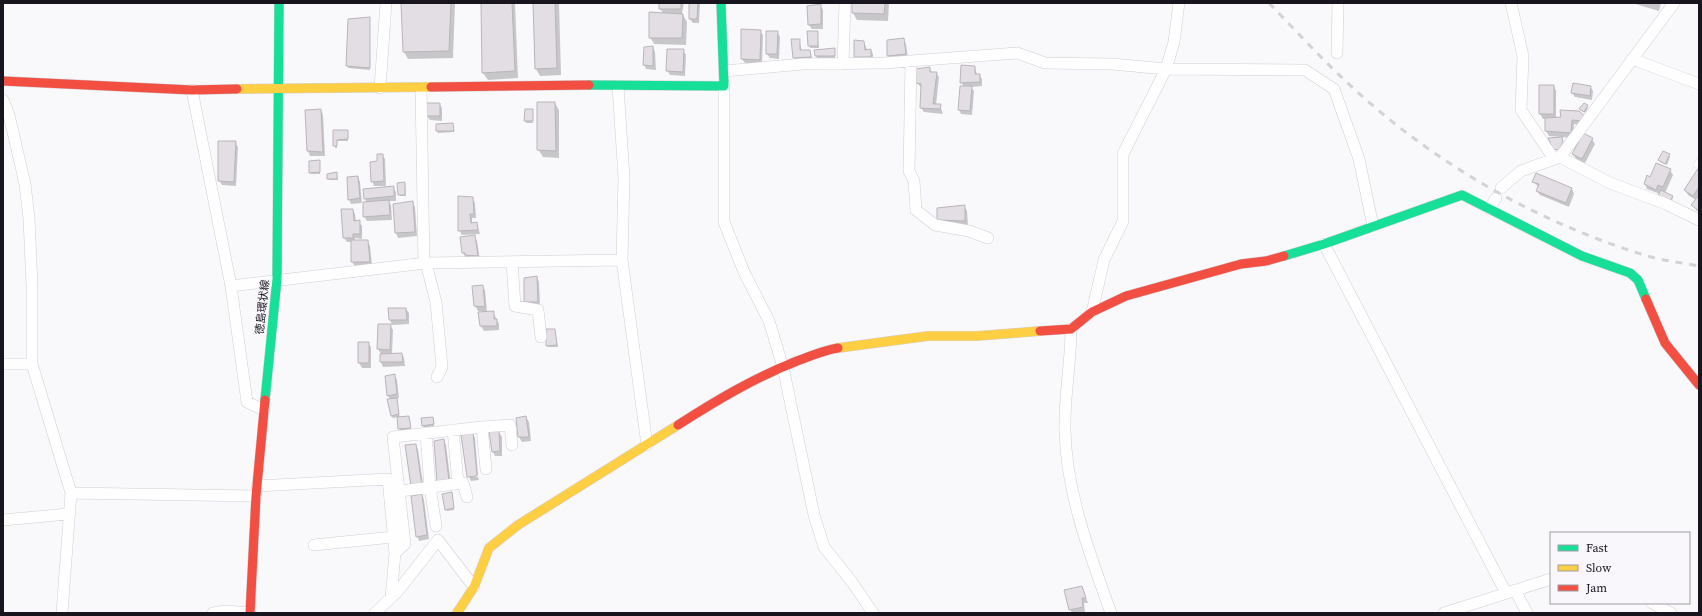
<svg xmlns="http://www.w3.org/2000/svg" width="1702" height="616" font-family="'Source Serif 4','Noto Sans JP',serif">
<rect width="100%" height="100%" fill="#f9f8fb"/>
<path fill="#0003" d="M402,3H455L453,58L408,59L404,52Z
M482,3H515L518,78L488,80L483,73Z
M534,3H559L561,75L540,76L536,69Z
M660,3H684L682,13L687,22L686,45L654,44L650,37L664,14L660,9Z
M690,3H700L699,23H693L690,19Z
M853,3H889L888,21L857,20L853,13Z
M1632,3H1661L1659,11Z
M820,5L823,10V29H812L809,25Z
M369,18L370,70L348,68L349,20Z
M760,31L763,35L762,65L745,63L742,59Z
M777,32L780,37L779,59L770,58L767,54Z
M808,32H817L819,48H810Z
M903,39L906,44L908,58L890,60L888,55Z
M799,40L802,51H810L813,61L796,62L794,57Z
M864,42L867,50H871L873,54V61H858L855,57Z
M653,47L655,52L656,70L646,69L644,64Z
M834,49L835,58H817L816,56L815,50Z
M683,50L686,55L685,76L670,75L667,70Z
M975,67L977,75H979L982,79V86L971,87L974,91L972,115L961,114L959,110L964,87L961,82Z
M930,68L932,73H936L939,77L936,105H940L943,114L924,112L921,108L922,88L917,83V70Z
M1554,86L1556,91V118L1578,112L1585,126L1574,124L1573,138L1549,136L1546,131V119H1543L1540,114Z
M1590,86L1593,91L1592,100L1575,97L1572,93Z
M555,103L559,110V158L543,157L538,149Z
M439,104L442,108V121L430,120L427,116Z
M1587,106L1588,108L1585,113L1580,109Z
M321,110L323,115L325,156H310L308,151L306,111Z
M532,110L533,123H526L525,121Z
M453,124L454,132L438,133L437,131Z
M334,131H347L348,141H337V148H335Z
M1592,139L1595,144L1585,163L1576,159L1573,154Z
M235,142L238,147L236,186L222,185L219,180Z
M382,155L385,159L386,186H374L372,181Z
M1669,155L1670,157L1667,165L1660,162L1659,160Z
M320,161V174H311L310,173Z
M1699,169V213L1692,205L1696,200L1688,195L1685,190Z
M1670,170L1673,175L1665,193L1672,196L1673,198L1671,203L1660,194L1647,189L1645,184L1651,178Z
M337,173L338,180H329L328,178Z
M1536,174L1572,189L1574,194L1569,207L1540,195L1537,191L1539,187L1533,182Z
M358,177L360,182L362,203L351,204L349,199Z
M405,183L406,196H400L399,194Z
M393,187L396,192V201H389L391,205L392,220L367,221L364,216L367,203L365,199Z
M472,198L475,203L476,218H472V224L477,223L480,234L462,235L459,230Z
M412,202L415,207L417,236L398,238L396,233L394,205Z
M964,206L967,211L968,225L938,220Z
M353,210L355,214L356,222H359L362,226V239L355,238V241H367L370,246L372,266H355L352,262V242H347L344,238Z
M474,236L477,241L480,260L466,258L463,253L461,238Z
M537,277L539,282L540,306H527L525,301Z
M482,286L485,290L487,312H493L499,324V330L484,331L481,326L483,311H478L475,306Z
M390,309H406L409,313V324L392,325L390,320Z
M378,325H390L393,330L392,354H402L404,358L405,366L383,367L381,362V354L378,349Z
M555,330L558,347H549L547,346Z
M368,343L371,347V368H362L359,363Z
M394,375L397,380L399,398L396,399L400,418L409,417L411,429L400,431L398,417L393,418L391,416L390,400L388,395Z
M526,417L529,422L531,441L522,442L519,437Z
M433,418L434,426L425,428L423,426Z
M499,432L502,437V456H495L493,452Z
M472,433L475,438L478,475H468Z
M443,440L446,445L451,485L441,486Z
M416,445L418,450L424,490L407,446Z
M469,477H478L479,480L471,481Z
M452,493L454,510L447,511L446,510Z
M422,495L424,500L429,539L419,541L417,536Z
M1082,587L1088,603H1084L1085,612L1072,613L1070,609Z"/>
<path fill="#e3dee3" stroke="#bab5bb" d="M401,3H451L449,51L403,52Z
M481,3H512L515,71L482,73Z
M533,3H555L557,68L535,69Z
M659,3H681V9H659Z
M689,3H698L697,19H689Z
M852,3H885L884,14L852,13Z
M821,4V24L808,25L807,6Z
M649,12L683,14L682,38H649Z
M370,17V68L346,66L348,19Z
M741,29L761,30L760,60L741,59Z
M766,31H778L777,54H766Z
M807,31H818V46H808Z
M904,38L906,54L887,56V40Z
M791,39H800V50H810L811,57L793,58Z
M854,40L864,41L865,50L871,49V57H854Z
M653,46V66L643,65L644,47Z
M835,48V56H815L814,50Z
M667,49H684L683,72L666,71Z
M961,65L975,66V74H980V82L960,83Z
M930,67V72H937L933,104H941L940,109L920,108L921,84L916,83V69Z
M1573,83L1591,86L1590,96L1571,93Z
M1539,85H1554V114H1539Z
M960,86H972L970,111L958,110Z
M537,102H555L556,151L537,150Z
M426,103H440V116H426Z
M1584,103L1588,105L1584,112L1579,109Z
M321,109L323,152L307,151L305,110Z
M525,109H533V121H524Z
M1560,110L1579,111L1586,117L1582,121L1572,120L1571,133L1545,131V118L1561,117Z
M453,123L454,131H436V124Z
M333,130H348V139L337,140V146H333Z
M1583,133L1593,138L1582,159L1572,154Z
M1562,137L1563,142L1559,150L1553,149L1548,138Z
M218,141H236L234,182L218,181Z
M1663,151L1670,154L1665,164L1658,160Z
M377,154H383L384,181L371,182L370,162L377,161Z
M320,160V172L309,173V161Z
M1656,163L1671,169L1663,187L1658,185L1656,190L1644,184L1647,175L1650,177Z
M1699,167V187L1693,196L1684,190Z
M337,172V179H327V174Z
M1536,173L1572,188L1566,203L1536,191L1539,184L1532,182Z
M358,176L360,198L348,200L347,177Z
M405,182V195H398L397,183Z
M394,186V196L364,199L363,189Z
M1661,190L1673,196L1670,201L1658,195Z
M1699,195V211L1691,205Z
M458,196L473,197L474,214H470L471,223L477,222L478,230L458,231Z
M389,200L390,215L363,217V202Z
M413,201L415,232L395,233L393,204Z
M965,205V221L937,220V208Z
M341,209H353L354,221L360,220V234H353V238H343Z
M475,235L478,256L465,255V253H462L460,237Z
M351,240H368L370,262H351Z
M537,276L538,302H524V278Z
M483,285L485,307L474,306L472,286Z
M388,308H406L407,320H389Z
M494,311V319H497V326H480L478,312Z
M378,324H391L390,350L377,349Z
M546,329H555L557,345L546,346Z
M358,342H369V363H358Z
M402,353L403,362H380V354Z
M395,374L397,394L387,396L385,376Z
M397,398L399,414L391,416L387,399Z
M409,416L411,428L398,429L397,417Z
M526,416L529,437H518L516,418Z
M433,417L434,424L422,426L421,418Z
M489,431H499L500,451L492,452Z
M473,432L477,476L467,477L461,435Z
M444,439L449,481L437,482L434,441Z
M416,444L422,486H411L405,445Z
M452,492L454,508L445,510L442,494Z
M422,494L427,535L416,537L411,496Z
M1082,586L1086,598H1082L1083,607L1069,610L1064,590Z"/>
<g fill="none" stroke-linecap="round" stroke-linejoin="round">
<g stroke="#d1ced5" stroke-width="6">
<path id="lane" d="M1696,165L1699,161"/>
</g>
<g stroke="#d1ced5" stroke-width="12">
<path id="street" d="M1511,3L1523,56L1521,110L1554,159
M1337,53L1338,3
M1632,59L1699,84
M911,62L909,171L914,181L916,210L935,225L969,231L988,238
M843,64L845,3
M724,71L803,64L884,63L1017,53L1045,63L1112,64L1166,69L1174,42L1179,3
M618,86L624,178L622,260L647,445
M724,86V222L744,272L769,321L783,367L814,515L824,547L852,582L873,613
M380,88L386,3
M421,88L424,264
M192,90L231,286L247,402L264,410
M3,100L9,115L25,184L29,218L32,286V364L71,493L62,613
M1560,157L1610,183L1666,204L1699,220
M1501,188L1521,171L1560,157L1674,3
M1490,209L1496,198
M1324,244L1506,593
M512,262L515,306L538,310L541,337
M426,263L436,302L442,367L437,377
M231,286L426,263L622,260
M1092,312L1104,260L1123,221V154L1166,69L1305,70L1334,89L1359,159L1373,226
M1071,329C1071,363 1064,396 1065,430C1066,492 1090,555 1111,613
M3,364H32
M482,427L510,425L512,445
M453,430L458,483
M426,433L430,487L436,526
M257,486L388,479L395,553L391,598
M400,491L463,483L467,497
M71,493L256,496
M3,520L68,514
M314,545L393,537
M395,553L405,544L393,437L482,427L486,469
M1515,590L1527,613
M1652,603L1671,613
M213,613L225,611L250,613
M375,613L398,591L438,540L474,587
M1444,613L1551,579"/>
</g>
<g stroke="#d1ced5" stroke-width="10">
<path id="fast" d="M589,85L724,86L721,3
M1284,256L1324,244L1462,195L1582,256L1630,273L1638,280L1646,299
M265,400L277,279L279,3"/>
</g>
<g stroke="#d1ced5" stroke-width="10">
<path id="slow" d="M237,89L431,87
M838,348L928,336H977L1040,331
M457,613L474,587L489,548L518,525L678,425"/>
</g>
<g stroke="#d1ced5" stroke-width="10">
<path id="jam" d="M3,81L192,90L237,89
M431,87L589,85
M1646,299L1665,343L1699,385
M1040,331L1071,329L1092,312L1126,296L1241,264L1266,261L1284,256
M678,425C717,400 754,378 797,361C811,356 824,350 838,348
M250,613L256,496L265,400"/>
</g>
<use href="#lane" stroke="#fefefe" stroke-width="5.5"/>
<use href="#street" stroke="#fefefe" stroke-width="11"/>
<use href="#fast" stroke="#16e098" stroke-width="9"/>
<use href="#slow" stroke="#ffcf43" stroke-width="9"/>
<use href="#jam" stroke="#f24e42" stroke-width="9"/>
<path stroke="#d3d3d3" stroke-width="3" stroke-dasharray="7 7" stroke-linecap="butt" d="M1269,3C1300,35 1330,68 1363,97C1445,170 1546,226 1651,257C1667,261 1683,263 1699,266"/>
</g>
<g text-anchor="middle" stroke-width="3" stroke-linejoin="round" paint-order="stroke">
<g font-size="11" fill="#18151e" stroke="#f9f7fc">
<text transform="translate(262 307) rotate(-84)" y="4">徳島環状線</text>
</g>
</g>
<rect width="1702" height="616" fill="none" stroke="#18151e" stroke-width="8"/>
<rect x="1550" y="532" width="140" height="72" fill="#f9f7fc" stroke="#9f9da3"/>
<rect x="1558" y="545" width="20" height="6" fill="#16e098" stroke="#9f9da3"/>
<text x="1586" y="552" font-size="12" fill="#18151e">Fast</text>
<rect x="1558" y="565" width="20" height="6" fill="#ffcf43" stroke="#9f9da3"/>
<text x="1586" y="572" font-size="12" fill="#18151e">Slow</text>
<rect x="1558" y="585" width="20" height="6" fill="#f24e42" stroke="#9f9da3"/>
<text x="1586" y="592" font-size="12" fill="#18151e">Jam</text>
</svg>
